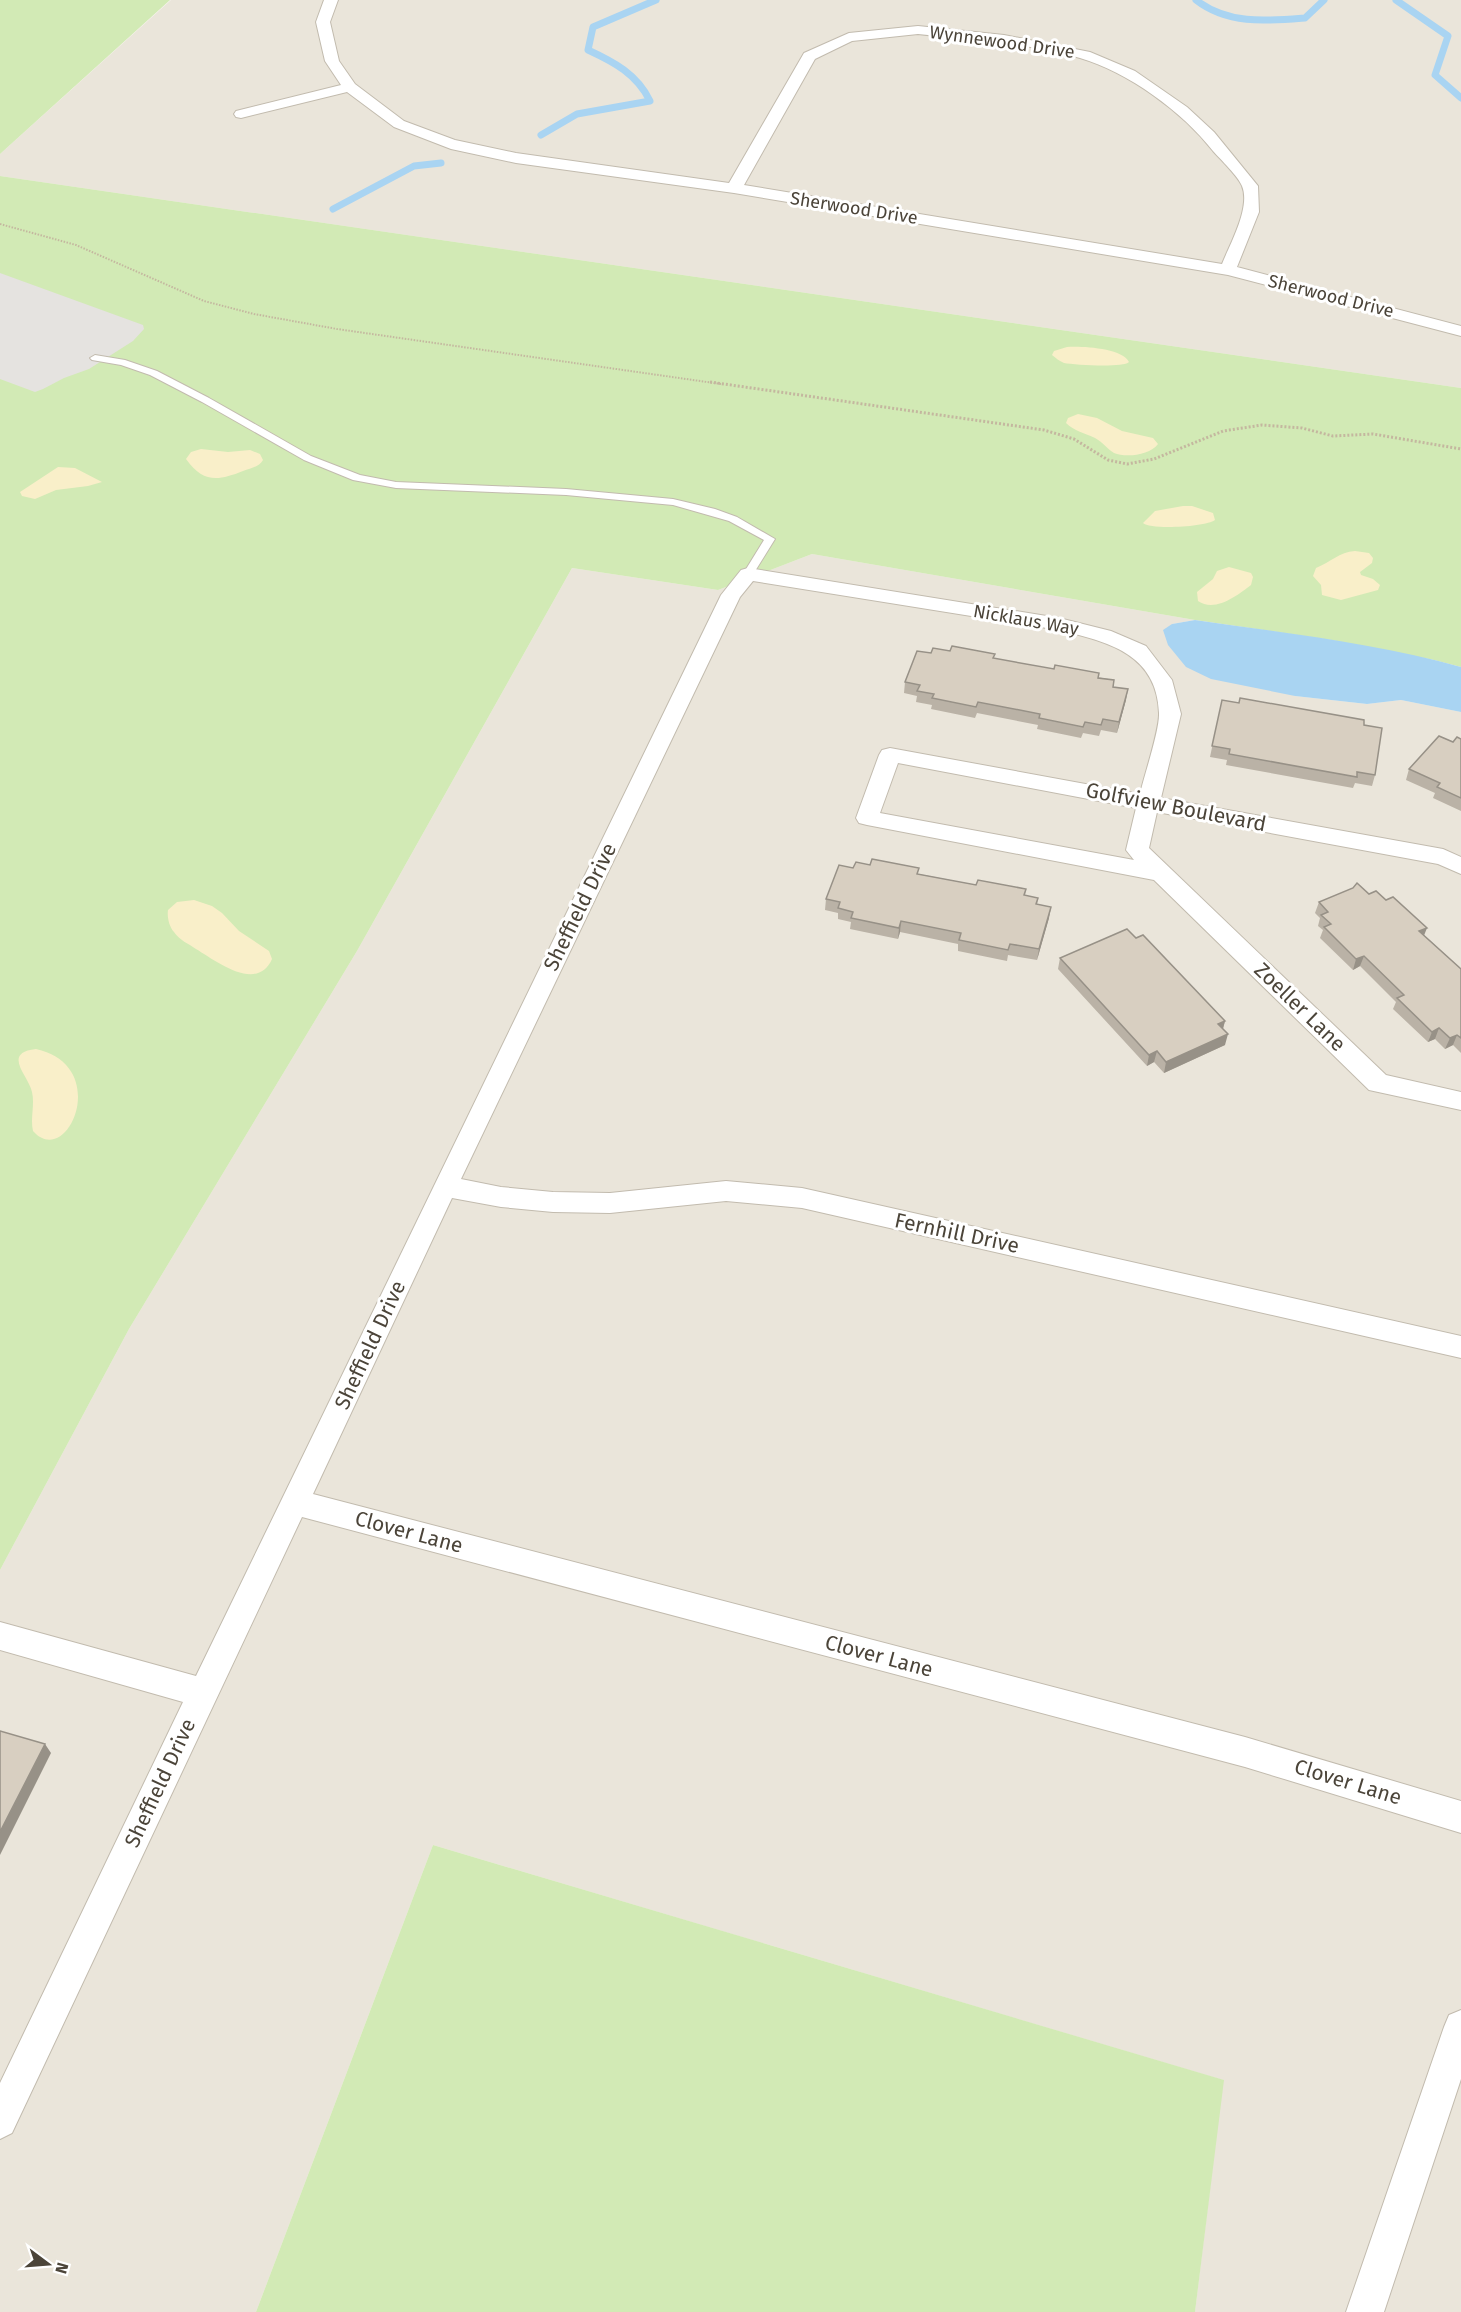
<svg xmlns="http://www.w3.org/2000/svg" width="1461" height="2312" font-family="'Fira Sans',sans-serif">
<rect width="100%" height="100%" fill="#f6f3ec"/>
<path fill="#eae5da" d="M171,0H1461V388L0,176V154Z
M812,554L1195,620L1172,624L1295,696L1367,704L1401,700L1461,712V2312H1195L1223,2080L433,1845L256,2312H0V1570L129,1329L357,951L572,568L718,590Z"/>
<path fill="#d2eab5" d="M0,0H170L0,154Z
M0,176L1461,388V667L1434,660L1331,640L1195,620L812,554L718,590L572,568L357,951L129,1329L0,1570Z
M433,1845L1224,2080L1195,2312H256Z"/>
<path fill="#f9efc9" d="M1067,347C1082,346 1122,348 1129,362C1123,368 1075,365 1064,363C1059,361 1056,358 1052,355L1054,351Z
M1078,414L1097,418L1122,431L1153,438L1158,444C1150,455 1126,458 1114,453C1107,449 1103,442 1095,438C1085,433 1074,431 1066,423L1068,418Z
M201,449L228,452L250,450L260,454L263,460C259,467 251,468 243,471C218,481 203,483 186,459L191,452Z
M58,467L75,468L102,482L88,486L56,490L35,499L22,496L20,492Z
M1183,506H1192L1213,513L1215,520C1206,527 1150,530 1143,523L1155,511Z
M1355,551L1369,553L1373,558L1372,563L1360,572L1361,575L1373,579L1380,585L1378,590L1341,600L1322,595L1321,585L1313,576L1316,568C1331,562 1339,552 1355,551Z
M1229,567L1251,573L1253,577L1251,585C1238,595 1215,613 1198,601L1197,592L1213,579L1217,571Z
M194,900L212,906L222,913L239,931L269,951L272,959C257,993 216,961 196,949C189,944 179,940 174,932C169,926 167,917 168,910L177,902Z
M36,1049C113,1066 67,1170 33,1131C30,1118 35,1105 32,1092C29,1076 1,1053 36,1049Z"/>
<path fill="#e5e3e0" d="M0,273L143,325L144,329L133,341L89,369L64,378L43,389L35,392L0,379Z"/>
<path fill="#a9d4f2" d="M1195,620C1284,633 1375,643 1461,667V712L1401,700L1367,704L1295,696L1211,679L1186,667L1168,645L1163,630L1172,624Z"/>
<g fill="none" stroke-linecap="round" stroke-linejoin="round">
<path stroke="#a9d4f2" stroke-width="7" d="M1196,0C1228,25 1267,21 1305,18L1324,0
M1396,0L1448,36L1435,75L1461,98
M541,135L577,114L650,101C637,74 614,62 588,50L593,27L656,0
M333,209L414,166L441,163"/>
<g stroke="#c2bbae" stroke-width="2">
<path id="service" d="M95,355L125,360L157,371L209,398L311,456L360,475L396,482L566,489L673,499L715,509L737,517L775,539L752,576L748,577L743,574L764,540L729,521L673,505L566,495L396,488L353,480L304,460L202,402L150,375L121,365L92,360L90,358Z"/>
</g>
<g stroke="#c2bbae" stroke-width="2">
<path id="minor" d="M324,0H338L330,22L339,61L355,84L404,121L455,140L516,153L729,183L804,53L849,33L918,26L1004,35L1090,52L1135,71L1187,107L1214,132L1258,186L1259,212L1237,267L1461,326V336L1228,275L734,193L516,163L451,149L394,127L347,92L241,118L236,117L234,114L236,111L341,85L325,61L316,22ZM918,34C972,40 1028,43 1080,58C1128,72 1183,112 1213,151C1221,160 1238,176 1242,186C1251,207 1230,244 1222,264L744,185L815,59L852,41Z
M748,568L1059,618L1111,631L1146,646L1172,680L1181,714L1161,798L1443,849L1461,857V874L1438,864L1157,812L1149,848L1386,1075L1461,1092V1110L1369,1090L1154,880L867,825L859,823L856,818L879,755L882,750L890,748L1140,794C1144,776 1160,729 1159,713C1157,653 1107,642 1059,630L753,581L740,597L461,1179L501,1187L553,1192L610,1193L726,1181L802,1188L1461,1336V1358L802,1208L726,1201L610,1213L553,1212L501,1207L452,1198L313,1494L1245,1737L1461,1801V1833L1245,1767L302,1517L12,2133L0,2139V2083L183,1702L0,1650V1622L196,1676L721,595L741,570ZM898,763L1136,808L1126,850L1134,860L880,813Z
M1461,2010V2079L1384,2312H1346L1444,2027L1449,2015Z"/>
</g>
<path stroke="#c4b79f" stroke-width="2" stroke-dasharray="1.5 1.5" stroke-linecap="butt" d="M0,224L76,245L204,301L254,314L337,329L721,384"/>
<path stroke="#c4b79f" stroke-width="3" stroke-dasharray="2 2" stroke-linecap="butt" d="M710,382L1044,430L1074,439L1108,460L1127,464L1154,459L1223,431L1262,425L1302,428L1333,436L1373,434L1461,449"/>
<use href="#service" fill="#fff" fill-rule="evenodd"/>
<use href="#minor" fill="#fff" fill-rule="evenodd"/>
</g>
<path fill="#bab2a6" d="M931,653L994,659L1114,680L1113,687L1126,700L1117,733L1101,730L1099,736L1083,733L1081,738L1037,729L1038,725L977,713L975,718L931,709L932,705L916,702L917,696L904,693L905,682Z
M1222,700L1364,725L1375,775L1372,786L1355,783L1353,788L1226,765L1227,760L1210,757Z
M1461,739V811L1433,798L1435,793L1406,780L1409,769L1453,742Z
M853,868L919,874L976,885L1026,889L1025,895L1038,898L1037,905L1049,918L1037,960L1008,955L1007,961L958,951V944L900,932L898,939L850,929L851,922L838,919V913L825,910L826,899Z
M1369,894L1424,935L1461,969V1053L1453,1045L1445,1049L1435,1039L1428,1042L1393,1009L1396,1002L1360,966L1353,970L1320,938L1323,930L1318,926L1320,918L1315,913L1319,902Z
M1136,938L1225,1021L1223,1029L1225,1045L1164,1073L1154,1062L1147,1066L1058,969L1060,958Z"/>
<path fill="#979187" d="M1128,689L1126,700L1117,733L1119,722Z
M1051,907L1049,918L1037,960L1039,949Z
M901,921L900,932L898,939L899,928Z
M1427,928L1423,938L1419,931Z
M1364,956L1360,966L1353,970L1356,959Z
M1225,1021L1222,1032L1218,1024Z
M1439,1028L1435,1039L1428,1042L1432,1032Z
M1228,1034L1225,1045L1164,1073L1166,1062Z
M1457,1035L1453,1045L1445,1049L1450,1038Z
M1157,1051L1154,1062L1147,1066L1149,1055Z
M45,1744L51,1753L0,1855V1832Z"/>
<path fill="#d8cfc1" stroke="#979187" stroke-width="1.5" d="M952,646L995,654L993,658L1054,669L1055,665L1099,673L1098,678L1114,680L1113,687L1128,689L1119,722L1103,719L1101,725L1085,722L1083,727L1039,718L1040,714L978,702L976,707L932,698L934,694L917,691L920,685L905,682L917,651L931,653L933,648L950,651Z
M1240,698L1364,720V725L1382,728L1375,775L1357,772V777L1229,754L1230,749L1212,746L1222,700L1239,703Z
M1439,736L1453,742L1457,737L1461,739V798L1437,787L1440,783L1409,769Z
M872,859L919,868L917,874L976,885L978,880L1026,889L1024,895L1038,898L1036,904L1051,907L1039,949L1010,944L1008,950L959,940L961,933L901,921L899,928L851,918L853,912L838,908L840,902L826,899L839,865L853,868L856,862L870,865Z
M1357,883L1369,894L1376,891L1386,900L1393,897L1427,928L1419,931L1461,969V1038L1457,1035L1450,1038L1439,1028L1432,1032L1397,998L1404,995L1364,956L1356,959L1324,927L1331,924L1321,915L1328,912L1319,902L1353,888Z
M1127,929L1136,938L1143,935L1225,1021L1218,1024L1228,1034L1166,1062L1157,1051L1149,1055L1060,958Z
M0,1731L45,1744L0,1832Z"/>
<g text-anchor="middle" stroke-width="6" stroke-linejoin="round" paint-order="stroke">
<g font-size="18" fill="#4b4439" stroke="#fff">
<text transform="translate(1002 42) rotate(8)" y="6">Wynnewood Drive</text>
<text transform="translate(854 208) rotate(9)" y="6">Sherwood Drive</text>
<text transform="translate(1331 296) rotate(14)" y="6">Sherwood Drive</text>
<text transform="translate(1026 620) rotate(10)" y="6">Nicklaus Way</text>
</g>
<g font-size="21" fill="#4b4439" stroke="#fff">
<text transform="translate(1176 807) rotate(11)" y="7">Golfview Boulevard</text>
<text transform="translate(580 907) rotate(-64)" y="7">Sheffield Drive</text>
<text transform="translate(1300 1007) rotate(44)" y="7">Zoeller Lane</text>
<text transform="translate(957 1233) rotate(12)" y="7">Fernhill Drive</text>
<text transform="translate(370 1345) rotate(-65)" y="7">Sheffield Drive</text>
<text transform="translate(409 1532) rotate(15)" y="7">Clover Lane</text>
<text transform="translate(879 1656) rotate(15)" y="7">Clover Lane</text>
<text transform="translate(1348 1782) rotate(17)" y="7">Clover Lane</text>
<text transform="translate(160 1783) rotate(-65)" y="7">Sheffield Drive</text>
</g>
</g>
<g transform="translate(48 2264) rotate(106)" stroke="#ffffff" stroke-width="4.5" paint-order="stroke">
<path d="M0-4.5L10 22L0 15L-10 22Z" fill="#4b4439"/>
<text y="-9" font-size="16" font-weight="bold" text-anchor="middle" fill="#4b4439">N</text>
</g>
</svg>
